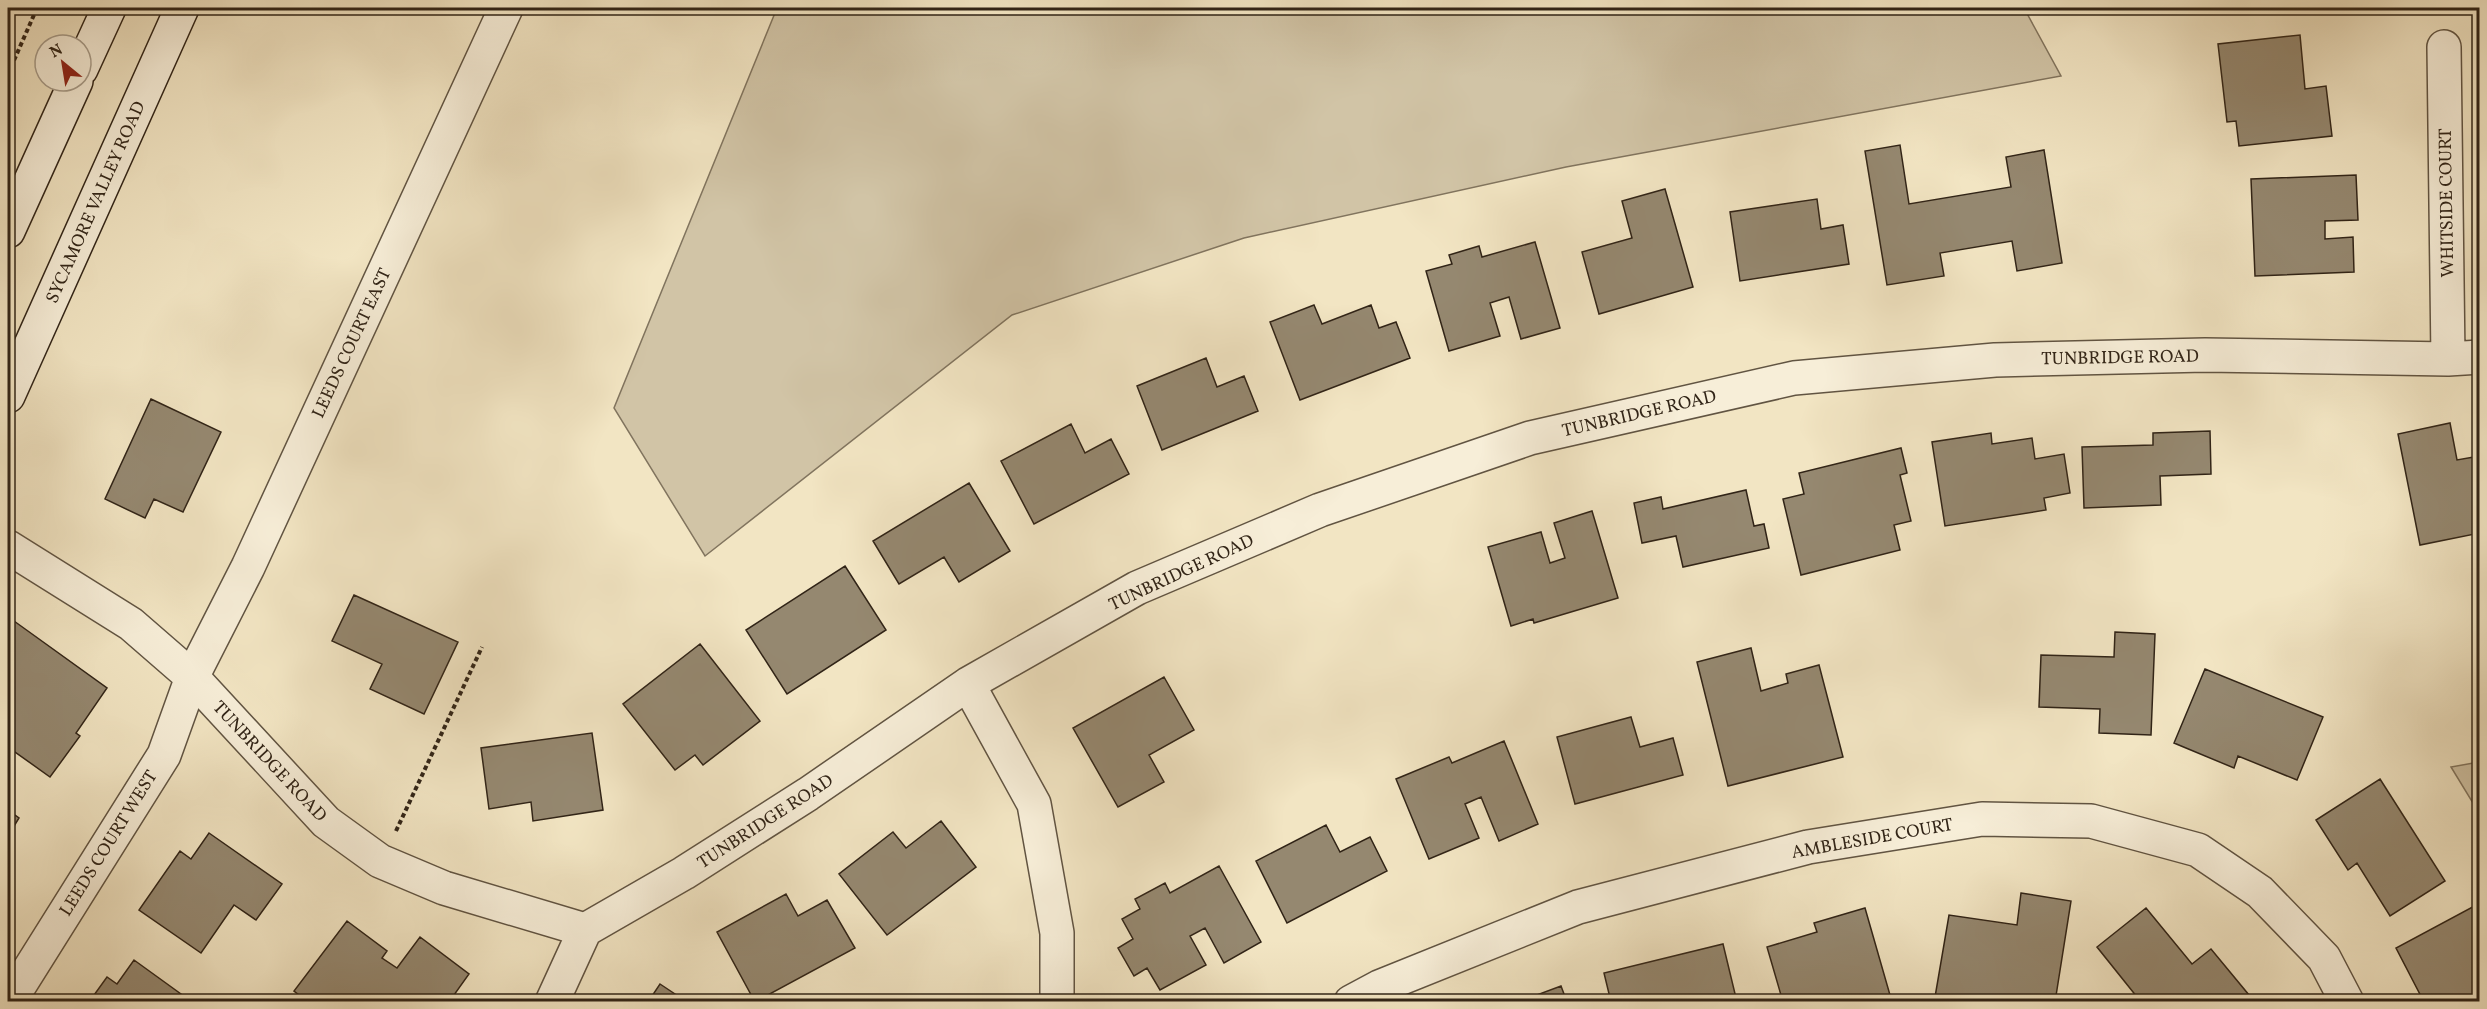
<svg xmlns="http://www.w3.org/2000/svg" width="2487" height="1009" font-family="Vollkorn,serif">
<rect width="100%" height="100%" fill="#f2e5c3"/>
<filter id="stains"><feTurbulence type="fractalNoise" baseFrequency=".00333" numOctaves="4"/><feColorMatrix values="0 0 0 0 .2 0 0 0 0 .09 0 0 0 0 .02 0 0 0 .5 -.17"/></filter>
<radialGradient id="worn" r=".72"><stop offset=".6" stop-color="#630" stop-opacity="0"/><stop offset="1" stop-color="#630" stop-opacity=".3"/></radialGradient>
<path fill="#d1c4a6" stroke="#81745e" stroke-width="1.5" d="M777,8H2024L2061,76L1566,167L1244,238L1012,315L705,556L614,408Z
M2479,762H2480L2479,813L2451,767Z"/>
<path fill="#958870" stroke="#312417" stroke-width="1.5" d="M2300,35L2305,89L2326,86L2332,136L2239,146L2236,121L2227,122L2218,44Z
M1900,145L1909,204L2011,187L2006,157L2044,150L2062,263L2017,271L2012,241L1940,253L1944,276L1887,285L1865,151Z
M2356,175L2358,220L2325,221V239L2353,237L2354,272L2255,276L2251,179Z
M1665,189L1693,287L1599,314L1582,252L1632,238L1622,201Z
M1817,199L1821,229L1843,225L1849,264L1740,281L1730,212Z
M1535,242L1560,328L1521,339L1509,297L1490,303L1500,336L1449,351L1426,271L1452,264L1449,255L1479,246L1482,257Z
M1314,305L1322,324L1371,305L1379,328L1396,322L1410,358L1300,400L1270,322Z
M1206,358L1217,387L1244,376L1258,411L1162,450L1137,386Z
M151,399L221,432L183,512L154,499L145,518L105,499Z
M2450,423L2457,460L2480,456V533L2420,545L2398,434Z
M1071,424L1085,453L1111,439L1129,474L1034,524L1001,461Z
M2210,431L2211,474L2160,476L2161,505L2084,508L2082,447L2153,445V433Z
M1991,433L1992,444L2032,438L2035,459L2064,454L2070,493L2044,498L2046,510L1945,526L1932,442Z
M1901,448L1907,473L1900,475L1911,521L1894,525L1900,550L1801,575L1783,499L1804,494L1799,473Z
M969,483L1010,551L959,582L944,557L899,584L873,541Z
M1746,490L1754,526L1764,524L1769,548L1683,567L1676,536L1642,543L1634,503L1661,497L1663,509Z
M1592,511L1618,598L1534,623L1533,619L1511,626L1488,547L1541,532L1550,563L1565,558L1554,523Z
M845,566L886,630L787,694L746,630Z
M354,595L458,642L424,714L370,689L382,664L332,641Z
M14,621L107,688L76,733L80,736L50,777L8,747V682L10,679L8,677V629Z
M2115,632L2155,634L2151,735L2099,733L2100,709L2039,707L2041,655L2114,657Z
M700,644L760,721L703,765L695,755L675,770L623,704Z
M1751,648L1761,691L1788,683L1786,674L1819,665L1843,757L1728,786L1697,662Z
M2205,669L2323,717L2297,780L2238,756L2234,768L2174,743Z
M1164,677L1194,730L1149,755L1164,782L1118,807L1073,728Z
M1631,717L1640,747L1673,738L1683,775L1575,804L1557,737Z
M592,733L603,810L533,821L531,802L489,809L481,748Z
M1504,741L1538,824L1499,841L1481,797L1465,804L1479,838L1429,859L1396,779L1449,757L1452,763Z
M2380,779L2445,881L2390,916L2357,863L2348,870L2316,820Z
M8,810L19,818L8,836Z
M941,821L976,867L887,935L839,874L893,832L906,848Z
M1326,825L1340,852L1370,837L1387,871L1287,923L1256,861Z
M209,833L282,884L256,920L234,905L201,953L139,910L180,851L191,859Z
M1219,866L1261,942L1224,963L1205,928L1190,936L1206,965L1160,990L1147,968L1134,976L1118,948L1133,939L1122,919L1140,909L1135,899L1165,883L1170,893Z
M2021,893L2071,901L2055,1002H1960L1935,997L1949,915L2017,925Z
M786,894L798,916L827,900L855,948L755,1002L717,932Z
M2480,903V1002H2424L2396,948Z
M1865,908L1892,1002H1783L1767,947L1817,932L1814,923Z
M2146,908L2192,964L2211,949L2249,995L2240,1002H2141L2097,947Z
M347,921L387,951L382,958L397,968L420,937L469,974L449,1002H308L294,991Z
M1723,944L1737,1002H1611L1604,973Z
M134,960L192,1002H89L107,977L117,984Z
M660,984L687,1002H648Z
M1561,986L1567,1002H1518Z"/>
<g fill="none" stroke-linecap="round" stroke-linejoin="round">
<g stroke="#615442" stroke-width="36">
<path id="minor" d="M2444,47L2448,359
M8,547L131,624L192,677L326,822L380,861L444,888L585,930L684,873L808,794L968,684L1137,588L1320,510L1530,438L1794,378L1995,360L2205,355L2448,359L2480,357
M968,684L1034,804L1057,933V1002
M9,1002L164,755L192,677L248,567L506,8
M552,1002L585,930
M1351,1002L1379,987L1578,907L1808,847L1982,819L2091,821L2198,850L2260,892L2324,958L2347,1002"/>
</g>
<g stroke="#312417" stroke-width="36">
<path id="secondary" d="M81,69L109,8
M8,231L76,81
M8,396L182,8"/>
</g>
<path stroke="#312417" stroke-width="4" stroke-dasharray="4.5 3" stroke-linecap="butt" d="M8,74L37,8
M396,831L482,647"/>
<use href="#minor" stroke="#f7eed8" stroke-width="33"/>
<use href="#secondary" stroke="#f7eed8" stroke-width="33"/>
</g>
<g text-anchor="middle" stroke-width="4.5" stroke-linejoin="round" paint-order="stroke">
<g font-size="18" fill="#312417" stroke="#f7eed8">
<text transform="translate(95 202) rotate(-66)" y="6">SYCAMORE VALLEY ROAD</text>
<text transform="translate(2446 203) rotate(-91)" y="6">WHITSIDE COURT</text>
<text transform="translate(351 343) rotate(-65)" y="6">LEEDS COURT EAST</text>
<text transform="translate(2120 357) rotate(-1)" y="6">TUNBRIDGE ROAD</text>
<text transform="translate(1639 413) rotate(-13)" y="6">TUNBRIDGE ROAD</text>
<text transform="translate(1181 572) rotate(-25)" y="6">TUNBRIDGE ROAD</text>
<text transform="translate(270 761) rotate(47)" y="6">TUNBRIDGE ROAD</text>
<text transform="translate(765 821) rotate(-33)" y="6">TUNBRIDGE ROAD</text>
<text transform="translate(1872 838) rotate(-10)" y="6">AMBLESIDE COURT</text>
<text transform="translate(108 843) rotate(-58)" y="6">LEEDS COURT WEST</text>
</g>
</g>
<rect width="2487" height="1009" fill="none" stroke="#f2e5c3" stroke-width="30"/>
<rect x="9" y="9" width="2469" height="991" fill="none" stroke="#312417" stroke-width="3"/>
<rect x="15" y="15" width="2457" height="979" fill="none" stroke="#312417" stroke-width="1.5"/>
<g transform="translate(63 63) rotate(330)"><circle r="28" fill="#f7eed8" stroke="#a89d8b" stroke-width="1.5"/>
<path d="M0-4.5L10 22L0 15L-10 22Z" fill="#8f2418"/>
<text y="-9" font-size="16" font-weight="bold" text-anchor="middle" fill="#312417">N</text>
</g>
<rect width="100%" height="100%" filter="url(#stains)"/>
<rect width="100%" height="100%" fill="url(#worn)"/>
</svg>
